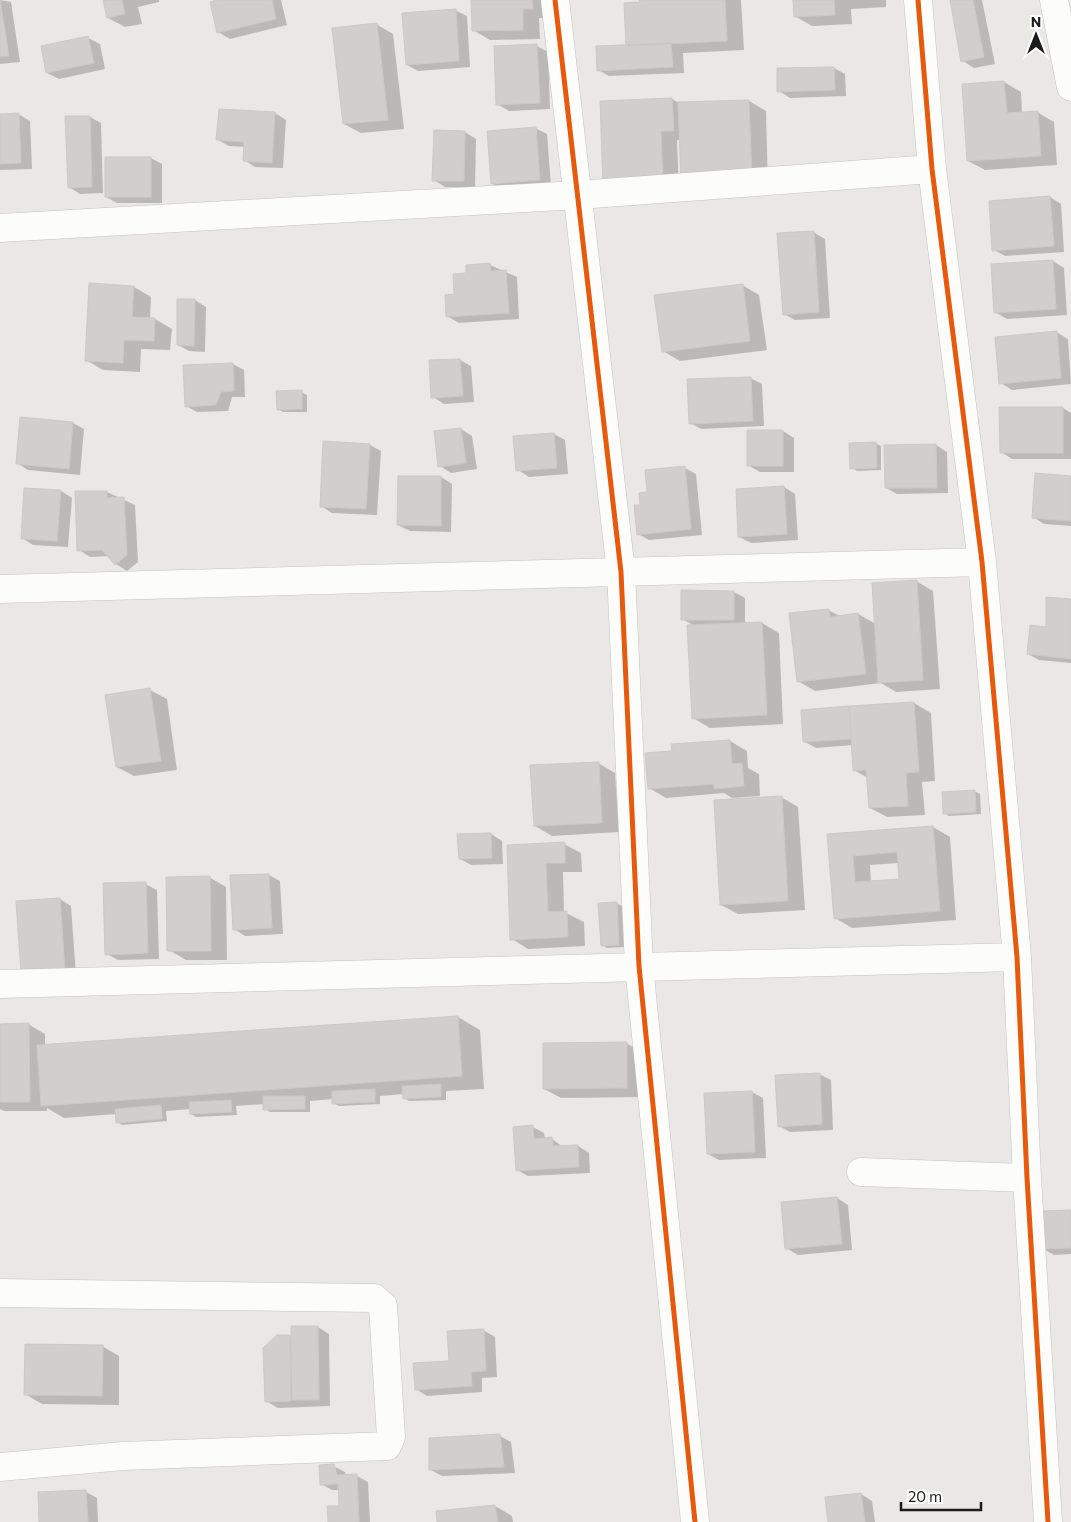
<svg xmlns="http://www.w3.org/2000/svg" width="1071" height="1522" font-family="Commissioner,sans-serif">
<rect width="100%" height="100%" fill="#eae8e4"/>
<path fill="#0003" fill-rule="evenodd" d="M0,0L11,2L20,62L0,64Z
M104,0H159V2L138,7L142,24L125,27L108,18Z
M222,0H281L287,25L230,39L218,32Z
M472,0H549V18H539L540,39L490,40L473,30Z
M641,0H741L744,50L683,53L684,73L609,76L598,70L627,46Z
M794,0H886V7L851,9L852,24L812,26L795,16Z
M951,0H982L995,64L974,68L963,61Z
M455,10L467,16L470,67L418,71L407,65Z
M376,24L393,34L404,129L361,133L344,124Z
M88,38L100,44L105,69L59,79L47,73Z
M537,46L548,52L550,109L509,111L497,104L495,47Z
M834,68L845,74L846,96L790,98L779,91Z
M1004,82L1021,92L1022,113L1037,112L1054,122L1057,165L985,170L968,161Z
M672,99L679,103L749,101L766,111L768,190L681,140H677L679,192L622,194Z
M220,110L275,113L286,120L283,168L255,167L244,160L245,147L229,146L218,140Z
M18,114L30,121L32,169L0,170V115Z
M90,117L101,123L103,193L80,194L69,187Z
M535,128L547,134L551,186L504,190L493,184Z
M465,132L476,139L475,187H445L434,180Z
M106,158H151L162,164V203H117L106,197Z
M1050,197L1061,204L1064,252L1005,256L994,250Z
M813,232L825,239L830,318L795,320L784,314Z
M1053,261L1064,268L1067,315L1007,319L995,312Z
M490,265L517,277L519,319L459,323L447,316L468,274Z
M742,285L759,295L767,350L680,361L663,351Z
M134,287L151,297L150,319H155L172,329L170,350L141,349L140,372L103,370L86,360Z
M178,300H195L206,307L205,352L189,351L178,345Z
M1056,332L1068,339L1071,384L1012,390L1001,383Z
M460,360L471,366L474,402L444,404L433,397Z
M233,364L244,370L245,397H232L228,411L197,412L186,406Z
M750,378L762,384L764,426L701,429L690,423Z
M301,392L307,395V412H283L278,409Z
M1063,408L1071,413V459H1012L1001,452Z
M21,418L73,423L84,429L80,475L28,470L17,463Z
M461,429L472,436L477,469L451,473L440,466Z
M783,431L794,438V472H760L749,466Z
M554,434L565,440L568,474L529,477L518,470Z
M875,443L881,446V470L857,471L852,468Z
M370,445L381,451L377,515L332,513L321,506Z
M936,445L947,452L948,493L897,494L886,488Z
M685,468L696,474L702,535L649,540L638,534L649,493Z
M399,477H441L452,484L451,532L410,531L398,525Z
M1071,477V526L1044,524L1033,517Z
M784,487L795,494L798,540L751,543L739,537Z
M61,491L72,498L68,547L33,545L22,538Z
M107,492L135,505L138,562L127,571L116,564L109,556L90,557L79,550Z
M916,581L933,591L940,689L896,692L881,683L815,691L798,681L828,610L840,616L858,614L876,624Z
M683,591L734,592L745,598V624L762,623L779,633L783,724L710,728L693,718L695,626L682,619Z
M1071,600V663L1039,660L1028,654Z
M150,690L167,699L177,770L134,776L117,767Z
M914,703L931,713L935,781L922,782L925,815L887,817L870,808L868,778L854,770L853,745L816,748L805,742L802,711Z
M730,741L747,751L748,768L759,774L760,796L732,798L724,793L666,798L649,788L673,752V745Z
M598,763L615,773L619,832L552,836L535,826Z
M974,791L980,794L981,814L949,816L944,813Z
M781,797L798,807L805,910L738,914L721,905Z
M933,827L950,837L956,920L852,928L835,918L829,836ZM899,863L900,880L871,882L870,865Z
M491,834L502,841L503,864L471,865L460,859Z
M564,844L581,853L582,872H563L564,912L584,922L585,946L528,949L512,939L508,846Z
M269,875L280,881L283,934L245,936L234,929Z
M209,877L226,887L227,960H186L169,950Z
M145,884L157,890L159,959L118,960L107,954Z
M60,899L71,906L76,975L33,978Z
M616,903L622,906L624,947L607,948L602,945Z
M458,1017L480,1030L484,1089L446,1091V1100L409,1101L404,1098V1094L380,1096V1104L339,1106L334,1103L333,1099L310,1101V1112H270L265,1109V1104L236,1106L237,1115L196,1117L191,1114V1109L166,1111L167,1121L122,1125L117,1122V1114L64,1118L47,1108V1111H4L0,1109V1025L28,1024L45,1034V1046Z
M626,1043L643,1053L644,1097L561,1098L544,1089Z
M819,1074L831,1080L833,1130L790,1132L779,1126Z
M752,1092L763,1098L766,1158L719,1160L708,1154Z
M533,1127L544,1133L545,1139L551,1138L563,1147L578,1146L589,1153L590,1173L528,1176L517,1170Z
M837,1198L848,1205L852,1250L798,1255L786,1248Z
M1071,1211V1254L1054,1255L1042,1248Z
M318,1327L329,1334L330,1406L278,1408L266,1401L289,1336L293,1338Z
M483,1330L495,1337L497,1377L482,1378V1392L427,1396L416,1389L450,1362Z
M102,1346L119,1356V1405L42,1404L25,1394Z
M500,1436L511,1442L515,1473L442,1476L431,1470Z
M333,1466L345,1472L346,1476H357L368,1482L370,1522H329L341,1507L340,1490H332L321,1484Z
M86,1492L97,1498L98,1522H40Z
M861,1494L872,1501L875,1522H829L827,1498Z
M495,1506L512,1516L513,1522H438Z"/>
<path fill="#d1cecb" stroke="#cdc9c5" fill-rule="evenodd" d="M0,0L9,56L0,57Z
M103,0H122L125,14L107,18Z
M217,0H272L276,19L217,33L210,2Z
M471,0H532L533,9H523V30L472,31Z
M639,0H725L727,41L626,46L624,3L640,2Z
M793,0H834L835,15L794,17Z
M950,0H973L984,57L961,62Z
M456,9L459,61L406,65L402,13Z
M377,23L388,120L343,124L332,28Z
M88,36L94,63L46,73L41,46Z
M671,43L673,67L597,71L596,46Z
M537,44L540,103L496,105L494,46Z
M834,67L835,90L777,92V68Z
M1004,81L1007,113L1038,111L1041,156L967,161L962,84Z
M672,98L674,131H661L663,182L603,185L600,101Z
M749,100L752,181L681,182L678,102Z
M219,109L275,112L272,163L243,161L244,142L216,140Z
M19,113L21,163L0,164V114Z
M65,116H90L92,187L68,188Z
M536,127L540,180L491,184L487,131Z
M434,130L465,131L464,181H432Z
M105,157H151V197H105Z
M1050,196L1054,246L992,251L989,201Z
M814,231L819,312L783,315L777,233Z
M1053,260L1056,309L994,313L991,264Z
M490,263L491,271L506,270L509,313L446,317L445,295L454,294L453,274L466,273V265Z
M89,283L134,286L132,317L155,318L154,341L124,340L123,363L85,361Z
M743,284L750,341L662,352L654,295Z
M177,299H195L194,346L177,345Z
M1057,331L1061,378L999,384L995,337Z
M460,359L463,396L431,398L429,360Z
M233,363L234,391L221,392L216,405L185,407L183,365Z
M751,377L753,421L689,424L687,379Z
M302,390V409L277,410L276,391Z
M999,407H1063V453H1000Z
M20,417L73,422L69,469L16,464Z
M461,428L466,463L438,467L434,431Z
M747,430H783V466H747Z
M554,433L557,468L516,471L513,436Z
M323,441L370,444L366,509L320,507Z
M876,442L877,468L850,469L849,443Z
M936,444L937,488H885L884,445Z
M685,466L691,529L637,535L634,505H640L639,493L647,492L645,470Z
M1035,473L1071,476V521L1032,518Z
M398,476H441V526L397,525Z
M784,486L787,534L738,537L736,489Z
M24,488L61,490L57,541L21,539Z
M75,491H107V498L124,497L127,555L115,565L102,550L77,551Z
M917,580L923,680L878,683L872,583Z
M681,590L734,591V620H681Z
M1046,597L1071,599V659L1027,654L1030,625L1046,627Z
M829,609L830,617L858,613L866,674L797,682L789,613Z
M762,622L767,715L692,719L687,625Z
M150,688L161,761L116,767L105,695Z
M914,702L919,772L906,773L908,806L869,808L866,770L853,771L849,706Z
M849,706L851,739L803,742L801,710Z
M730,740L732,764L742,763L744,786L714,789V784L648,789L645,753L672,751L671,744Z
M599,762L602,823L534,826L530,765Z
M975,790L976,812L943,814L942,792Z
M782,796L788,901L720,905L714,800Z
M933,826L940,911L834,919L827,834ZM897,852L899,879L855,882L853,856Z
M491,833L492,858L459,859L457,834Z
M565,842V863H546L548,912L567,911L568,937L510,940L507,845Z
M269,874L272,928L233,930L230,875Z
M210,876L211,951H167L166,877Z
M146,882L148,953L105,955L103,883Z
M60,898L65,970L21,973L16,901Z
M617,902L619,945L601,946L598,903Z
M458,1016L462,1076L41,1106L37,1045Z
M29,1023L30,1102H0V1024Z
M627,1042V1088L543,1089V1043Z
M820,1073L822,1124L778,1127L775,1075Z
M441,1084V1097L403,1099L402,1086Z
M375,1089V1102L332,1104V1091Z
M752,1091L755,1152L707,1154L704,1093Z
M263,1096H305V1109L263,1110Z
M231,1100L232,1112L190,1114L189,1102Z
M161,1105L162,1119L116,1123L115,1109Z
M533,1125L534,1139L552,1137L553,1146L578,1145L579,1167L516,1171L513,1127Z
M837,1197L842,1244L785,1249L781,1202Z
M1071,1210V1248L1041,1249V1211Z
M291,1326H318L319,1400H292Z
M484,1329L486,1371L471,1372L472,1386L415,1390L413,1363L449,1361L447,1331Z
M277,1335H290L291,1401L265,1402L263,1348Z
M25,1344L103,1345L102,1396L24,1395Z
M500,1434L504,1467L429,1470V1438Z
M334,1464L337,1475L357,1474L359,1522H328L327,1506H339L338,1484L320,1485L319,1465Z
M86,1490L88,1522H39L38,1492Z
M861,1493L865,1522H828L825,1497Z
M495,1505L498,1522H437L436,1511Z"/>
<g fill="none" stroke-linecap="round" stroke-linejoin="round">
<g stroke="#c2c2c0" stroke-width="29">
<path id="street" d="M555,0L621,572L639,966L695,1522
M918,0L932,169L982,562L1017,957L1027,1178L1048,1522
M1054,0L1071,87
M0,228L578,195L932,169
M0,589L982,562
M0,984L1017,957
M861,1172L1027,1178
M0,1293L374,1298L383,1306L391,1437L387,1446L123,1456L0,1467"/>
</g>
<use href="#street" stroke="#fcfcfb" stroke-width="28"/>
<g stroke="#fff" stroke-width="8">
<path id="cycleway" d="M555,0L621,572L639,966L695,1522
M918,0L932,169L982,562L1017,957L1027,1178L1048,1522"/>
</g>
<use href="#cycleway" stroke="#e8590c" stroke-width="5"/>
</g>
<g transform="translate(1036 35)" stroke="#ffffff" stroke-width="4" paint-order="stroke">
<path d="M0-4L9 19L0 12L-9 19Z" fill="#1b1b1b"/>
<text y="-8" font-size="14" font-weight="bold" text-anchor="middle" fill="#1b1b1b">N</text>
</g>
<path d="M901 1502v8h80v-8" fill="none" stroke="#1b1b1b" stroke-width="2.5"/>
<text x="908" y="1502" font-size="15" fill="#1b1b1b" stroke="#ffffff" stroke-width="4" paint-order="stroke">20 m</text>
</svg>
